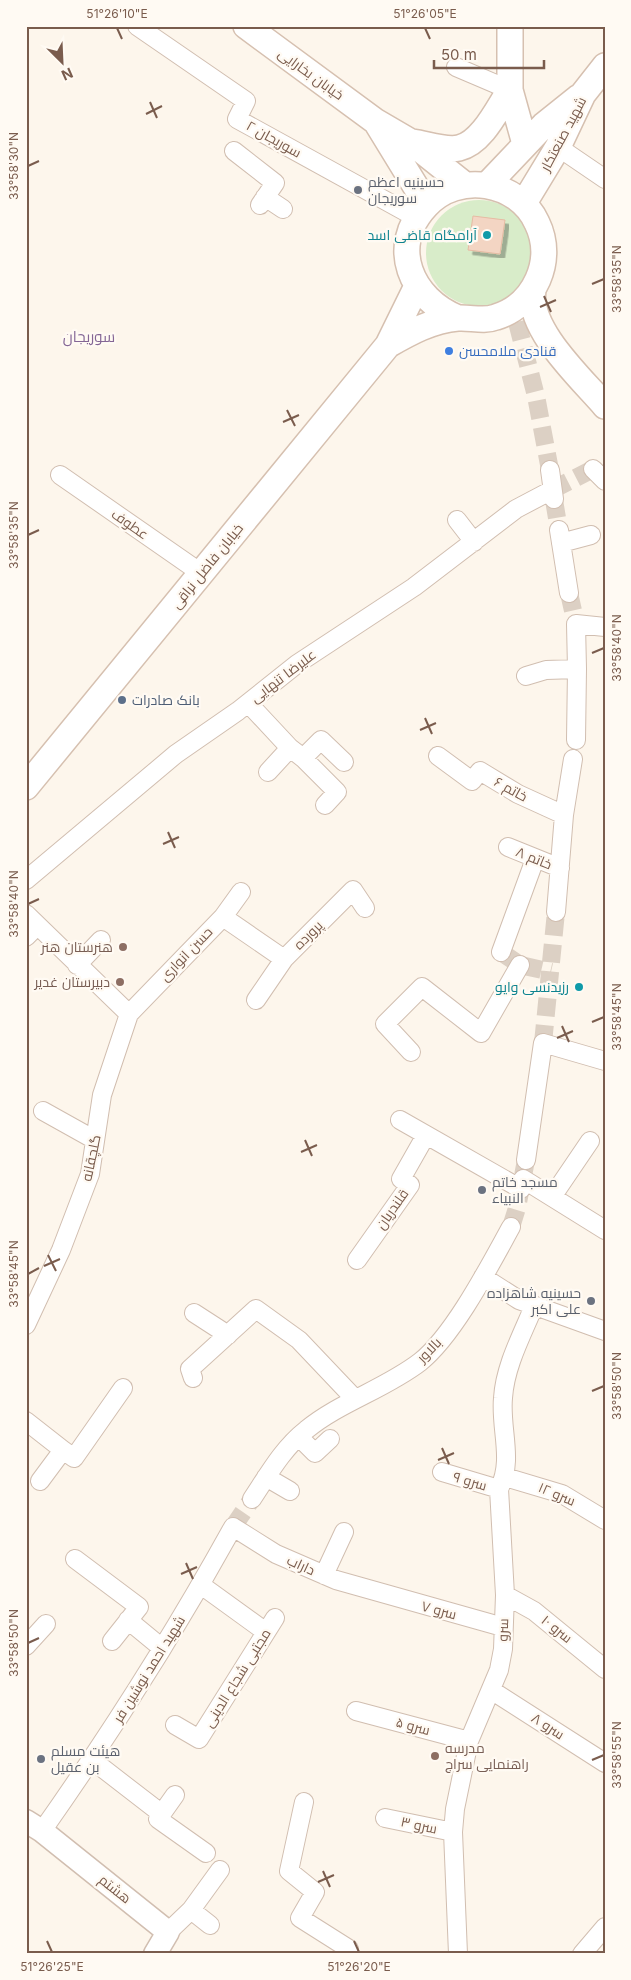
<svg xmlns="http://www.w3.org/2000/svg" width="631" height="1980" font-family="Inter,Cairo,sans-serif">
<defs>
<filter id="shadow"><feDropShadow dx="4.5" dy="4.5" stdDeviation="0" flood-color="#0004"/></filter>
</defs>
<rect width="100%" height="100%" fill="#fdf6ec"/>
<path fill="#d8ecc9" d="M426 253a53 53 0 1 1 106 0a53 53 0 1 1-106 0Z"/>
<path fill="#f3d5c3" stroke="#e6bba3" filter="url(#shadow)" d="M473,216L505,220L500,254L468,250Z"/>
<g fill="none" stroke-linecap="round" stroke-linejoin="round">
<path stroke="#dcd0c4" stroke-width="18" stroke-dasharray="18 9" stroke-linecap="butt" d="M517,322L536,396L550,470
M552,490L593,469
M554,500L559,530
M569,593L576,624
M501,952L520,965L551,972
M543,1043L556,912
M511,1227L517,1208L526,1160
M233,1527L252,1499"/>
<g stroke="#d1beb0" stroke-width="20">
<path id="minor" d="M137,26L246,101L237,119L417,218
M456,67L510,90
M558,147L605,179
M234,151L275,183L260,205
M265,197L283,209
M593,469L605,481
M550,470L554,499
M60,475L201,573
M457,520L474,542
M559,530L569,593
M561,543L591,535
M526,676L546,670L577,669
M248,703L290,748L303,758L321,740L344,762
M576,740L577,669L576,624L605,627
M438,756L472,781L480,771L518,794L564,815
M303,758L337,792L325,805
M268,772L290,748
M508,847L560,868
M26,880L176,754L238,711L297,664L414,587L516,509L552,490
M556,912L564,815L573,759
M26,914L129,1014
M223,917L284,959
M26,937L37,926
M501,952L535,859
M77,965L101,940
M256,1000L284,959L353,890L365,908
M411,1052L385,1024L422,987L481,1033L520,965
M43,1111L95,1140
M400,1120L521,1189
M526,1160L543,1043L605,1061
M523,1179L605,1230
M552,1197L590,1141
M357,1260L410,1185L401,1179L426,1135
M483,1277L519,1300L605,1331
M194,1313L228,1335
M26,1325L61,1250L90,1174L102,1095L129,1014L223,917L241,892
M193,1378L190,1369L256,1309L299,1340L355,1399
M26,1421L63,1450
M299,1437L315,1453L330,1439
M442,1472L499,1489
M266,1477L290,1491
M505,1477L562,1494L605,1520
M40,1481L63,1450L74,1458L123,1388
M252,1499C268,1475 283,1448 306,1430C340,1402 385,1389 420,1362C454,1335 490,1265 511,1227
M75,1559L139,1607L112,1641
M324,1575L344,1532
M201,1585L266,1632
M505,1595L534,1611L605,1669
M128,1620L162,1648
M26,1646L46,1624
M491,1690L605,1763
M356,1711L469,1741
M175,1725L199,1739L275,1618
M92,1760L162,1814
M175,1795L158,1819L206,1853
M304,1802L289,1871L315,1892L300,1918L349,1949L345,1954
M385,1818L453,1832
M42,1831C111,1733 175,1632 233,1527L276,1554L336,1580L503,1627
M191,1910L210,1925
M168,1932L191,1910L220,1870
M458,1954L453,1832L455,1809L469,1741L499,1670L503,1649L505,1595L499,1489C514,1460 500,1429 503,1398C505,1366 522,1335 534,1306
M582,1954L605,1927"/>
</g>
<g stroke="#d1beb0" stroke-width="25">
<path id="tertiary" d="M26,1821L42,1831L168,1932L155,1954"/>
</g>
<g stroke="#d6c0b0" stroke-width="28">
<path id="secondary" d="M246,26L375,121L411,142L465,185
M510,26V90L525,144
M378,125L427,205
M413,142C427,144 445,151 459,148C482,143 498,108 510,90
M487,185L544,125L579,97
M524,203L558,147L583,94L605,66
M417,286L388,345C409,333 432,320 458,318C471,317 483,322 496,317C535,305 555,260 537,223C518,181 458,171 426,206C388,247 411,299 458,318
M533,290C527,329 580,377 605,406
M26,787L388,345"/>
</g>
<use href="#minor" stroke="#fff" stroke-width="18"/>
<use href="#tertiary" stroke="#fff" stroke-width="22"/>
<use href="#secondary" stroke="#fff" stroke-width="25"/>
</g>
<path fill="none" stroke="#7a5c4d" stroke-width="2" d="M117,28L122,39M425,28L430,39M150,102L157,118M146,114L162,106M28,166L39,161M592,284L604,279M544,296L551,312M540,307L556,300M287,410L295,426M283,422L299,415M28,535L39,530M592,653L604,648M425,718L432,734M420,730L436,723M168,832L175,848M163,844L179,837M28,904L39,899M592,1022L604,1017M562,1026L569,1042M557,1038L573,1031M305,1140L312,1156M301,1152L317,1145M48,1255L56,1271M44,1266L60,1259M28,1274L39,1268M592,1391L604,1386M442,1448L449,1464M438,1460L454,1453M186,1563L193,1579M181,1574L197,1567M28,1643L39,1638M592,1760L604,1755M323,1871L330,1887M318,1882L334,1875M47,1941L52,1952M354,1941L359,1952"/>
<g fill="#6b7280" stroke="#fffaf3" stroke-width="2">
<circle cx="358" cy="190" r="5"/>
<circle cx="482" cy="1190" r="5"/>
<circle cx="591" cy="1301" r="5"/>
<circle cx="41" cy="1759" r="5"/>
</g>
<g fill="#0f9aa8" stroke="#fffaf3" stroke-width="2">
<circle cx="487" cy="235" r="5"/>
<circle cx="579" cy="987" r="5"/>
</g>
<circle fill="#3f7fe0" stroke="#fffaf3" stroke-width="2" cx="449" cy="351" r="5"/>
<circle fill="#5c6f8a" stroke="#fffaf3" stroke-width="2" cx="122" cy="700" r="5"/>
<g fill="#8d6e63" stroke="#fffaf3" stroke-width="2">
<circle cx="123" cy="947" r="5"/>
<circle cx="120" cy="982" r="5"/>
<circle cx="435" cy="1756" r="5"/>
</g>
<g text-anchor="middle" stroke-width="4.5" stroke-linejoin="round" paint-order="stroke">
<g font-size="14" fill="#7a5c4d" stroke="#fffaf3">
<text transform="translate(311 74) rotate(36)" y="5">خیابان بخارایی</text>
<text transform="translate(563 134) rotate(-62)" y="5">شهید صنعتکار</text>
<text transform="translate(274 139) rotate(29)" y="5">سوریجان ۲</text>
<text transform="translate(130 524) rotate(35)" y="5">عطوف</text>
<text transform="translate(207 566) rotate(-51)" y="5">خیابان فاضل نراقی</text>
<text transform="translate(283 676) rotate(-37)" y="5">علیرضا تنهایی</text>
<text transform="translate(511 789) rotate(29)" y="5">خاتم ۶</text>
<text transform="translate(534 858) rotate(22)" y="5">خاتم ۸</text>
<text transform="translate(308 935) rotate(-45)" y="5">پرورده</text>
<text transform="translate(186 954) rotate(-46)" y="5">حسن انواری</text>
<text transform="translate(91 1158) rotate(-78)" y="5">گلچقانه</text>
<text transform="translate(392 1209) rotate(-55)" y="5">قلندریان</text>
<text transform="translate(429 1350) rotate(-46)" y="5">بالاور</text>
<text transform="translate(470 1481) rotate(17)" y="5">سرو ۹</text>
<text transform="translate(557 1494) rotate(23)" y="5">سرو ۱۲</text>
<text transform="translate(301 1565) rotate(25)" y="5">داراب</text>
<text transform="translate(439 1610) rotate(15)" y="5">سرو ۷</text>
<text transform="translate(557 1629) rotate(39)" y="5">سرو ۱۰</text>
<text transform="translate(503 1630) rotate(-88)" y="5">سرو</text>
<text transform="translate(149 1669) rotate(-58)" y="5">شهید احمد نوشین فر</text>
<text transform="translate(237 1678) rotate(-58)" y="5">مجتبی شجاع الدینی</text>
<text transform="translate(413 1726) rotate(15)" y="5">سرو ۵</text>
<text transform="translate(548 1726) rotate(33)" y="5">سرو ۸</text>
<text transform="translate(419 1825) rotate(12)" y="5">سرو ۳</text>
<text transform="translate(115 1889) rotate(39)" y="5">هشتم</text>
</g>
<g font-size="14" fill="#5b616d" stroke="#fffaf3" text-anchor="start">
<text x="368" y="187">حسینیه اعظم<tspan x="368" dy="16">سوریجان</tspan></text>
<text x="492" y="1187">مسجد خاتم<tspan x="492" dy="16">النبیاء</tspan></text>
<text x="581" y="1298" text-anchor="end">حسینیه شاهزاده<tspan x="581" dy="16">علی اکبر</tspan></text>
<text x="51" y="1756">هیئت مسلم<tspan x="51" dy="16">بن عقیل</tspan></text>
</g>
<g font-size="14" fill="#0d838f" stroke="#fffaf3" text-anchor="end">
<text x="477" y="240">آرامگاه قاضی اسد</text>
<text x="569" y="992">رزیدنسی وایو</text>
</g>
<g font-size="14" fill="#366cbe" stroke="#fffaf3" text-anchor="start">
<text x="459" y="356">قنادی ملامحسن</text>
</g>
<g font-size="14" fill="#4e5e75" stroke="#fffaf3" text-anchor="start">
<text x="132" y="705">بانک صادرات</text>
</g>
<g font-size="14" fill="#785e54" stroke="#fffaf3" text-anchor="end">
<text x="113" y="952">هنرستان هنر</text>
<text x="110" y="987">دبیرستان غدیر</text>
<text x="445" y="1753" text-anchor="start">مدرسه<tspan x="445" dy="16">راهنمایی سراج</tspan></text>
</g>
<g font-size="15" fill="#846695" stroke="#fffaf3">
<text x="89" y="342">سوریجان</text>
</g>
</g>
<rect width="631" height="1980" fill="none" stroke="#fffaf3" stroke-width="55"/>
<g transform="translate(62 62) rotate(156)" stroke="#fffaf3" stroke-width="4" paint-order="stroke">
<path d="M0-4L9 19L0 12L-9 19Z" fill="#7a5c4d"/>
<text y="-8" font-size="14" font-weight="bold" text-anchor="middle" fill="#7a5c4d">N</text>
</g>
<path d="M434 60v8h110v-8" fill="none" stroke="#7a5c4d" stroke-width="2.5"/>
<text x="441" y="60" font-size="15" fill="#7a5c4d" stroke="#fffaf3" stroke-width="4" paint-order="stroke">50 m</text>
<rect x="28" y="28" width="576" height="1924" fill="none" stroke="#7a5c4d" stroke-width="2"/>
<g font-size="12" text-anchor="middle" fill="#7a5c4d">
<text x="117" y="18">51°26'10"E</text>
<text x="425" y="18">51°26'05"E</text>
<text transform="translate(14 166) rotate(-90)" y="4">33°58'30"N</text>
<text transform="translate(617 279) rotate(-90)" y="4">33°58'35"N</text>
<text transform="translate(14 535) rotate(-90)" y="4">33°58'35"N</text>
<text transform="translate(617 648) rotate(-90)" y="4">33°58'40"N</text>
<text transform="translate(14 904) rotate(-90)" y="4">33°58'40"N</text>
<text transform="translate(617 1017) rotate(-90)" y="4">33°58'45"N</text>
<text transform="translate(14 1274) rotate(-90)" y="4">33°58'45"N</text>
<text transform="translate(617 1386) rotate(-90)" y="4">33°58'50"N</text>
<text transform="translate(14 1643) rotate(-90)" y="4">33°58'50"N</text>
<text transform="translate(617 1755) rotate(-90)" y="4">33°58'55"N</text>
<text x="52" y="1971">51°26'25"E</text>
<text x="359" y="1971">51°26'20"E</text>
</g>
</svg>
